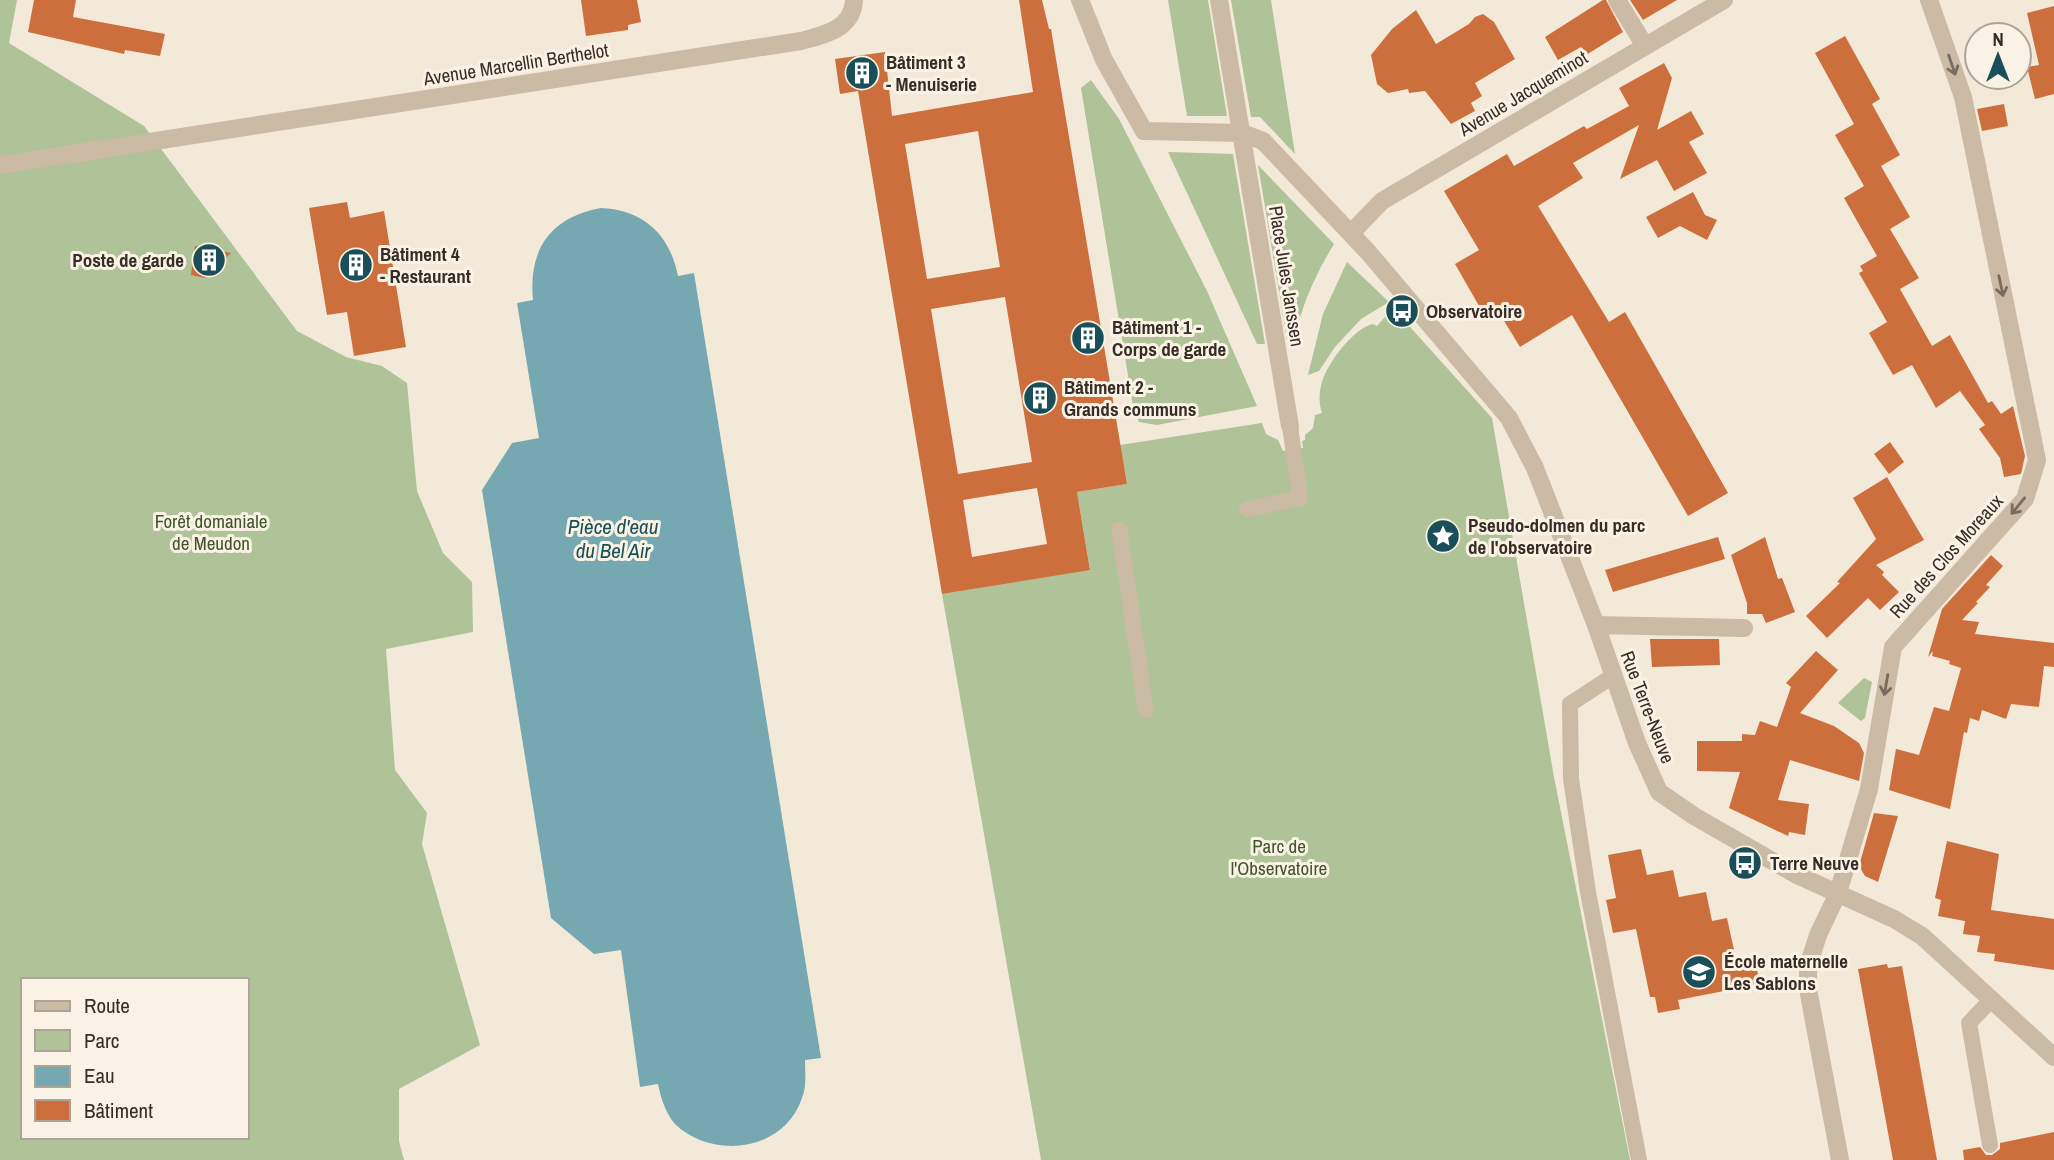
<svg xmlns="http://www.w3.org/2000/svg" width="2054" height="1160" font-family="'Archivo Narrow',sans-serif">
<rect width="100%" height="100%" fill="#f3e9d9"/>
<path fill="#b0c298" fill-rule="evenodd" d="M0,0H17L9,43L144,126L297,331L346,357L382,366L407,383L417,491L443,553L472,582L473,632L386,649L395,770L427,813L422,844L480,1045L399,1089V1141L404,1160H0ZM23,980H247V1137H23Z
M1168,0H1208L1227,116H1187Z
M1231,0H1271L1295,154L1260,117H1251Z
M1091,80L1119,119L1207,291L1257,406L1157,425L1139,422L1133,406L1081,88Z
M1168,152L1233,154L1265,344H1257Z
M1258,165L1334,244C1315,275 1302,305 1294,340H1287Z
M1347,262L1389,302L1361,319L1335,347L1319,371L1308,375L1323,314Z
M1393,308L1492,418L1554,777L1630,1160H1041L942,594L1090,569L1077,492L1127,484L1120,445L1262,423L1266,434L1278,440L1283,451L1303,448L1302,441L1305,440V435L1313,428L1315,415L1322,413C1319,405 1319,395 1321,386C1324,367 1354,327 1373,324L1377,326Z
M1864,678L1872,682L1865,718L1861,721L1838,703Z"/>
<path fill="#76a8b1" d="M601,208C644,210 670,235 678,276L694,273L821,1058L805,1060C805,1073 807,1086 802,1098C784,1152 712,1160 675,1124C665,1112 661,1098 658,1084L640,1087L621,950L594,954L551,918L482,490L512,443L539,438L517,303L533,300C528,249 551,217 601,208Z"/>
<path fill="#cc6f3d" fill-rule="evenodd" d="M34,0H76L73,17L165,34L160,56L125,50L124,54L28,32Z
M581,0H637L641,22L628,25V30L586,36Z
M1019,0H1042L1049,29H1051L1127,484L1077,492L1090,570L942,594L858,91L840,94L835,59L885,52L892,116L1033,92ZM978,131L1000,267L927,279L905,144ZM1005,297L1032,462L958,474L931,309ZM1037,488L1047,544L972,557L963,500Z
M1603,0H1606L1623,32L1586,55L1581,47L1558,60L1545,37Z
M1630,0H1677L1643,20Z
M2054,6V94L2035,99L2027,67L2039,65L2027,13Z
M1416,10L1436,44L1469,24L1475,17L1483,14L1494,22L1515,59L1475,83L1482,96L1471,103L1475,111L1451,124L1425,91L1409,93L1408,89L1388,93L1377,84L1371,55L1392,29Z
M1845,36L1880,99L1872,104L1900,155L1881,166L1910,217L1890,229L1919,278L1900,289L1932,346L1950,335L1988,403L1992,401L2001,414L2013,406L2025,456L2021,474L2004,477L2000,458L1979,429L1985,425L1960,391L1936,408L1912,365L1893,375L1869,333L1887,322L1859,273L1863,271L1860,266L1877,256L1844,198L1864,186L1835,135L1854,124L1815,53Z
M1664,63L1672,78L1657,130L1691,111L1704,134L1689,142L1707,173L1674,191L1657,160L1620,179L1639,125L1573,163L1583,178L1538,206L1609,322L1625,312L1728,493L1688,516L1572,315L1520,347L1498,311L1486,318L1455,264L1479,250L1444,191L1507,154L1514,166L1584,126L1587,129L1629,106L1619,88Z
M2004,104L2008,126L1982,131L1977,109Z
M1693,192L1705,215L1717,220L1707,240L1680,226L1658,238L1646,217Z
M347,202L350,218L384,211L406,347L354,356L347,312L327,315L309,208Z
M195,246L231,253L205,278L191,275Z
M1890,442L1904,462L1889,474L1874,454Z
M1887,477L1924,540L1876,565L1884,572L1882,575L1899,592L1880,610L1868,598L1827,638L1806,616L1840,583L1837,582L1876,539L1853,498Z
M1718,537L1725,559L1613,592L1605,570Z
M1765,537L1778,579L1782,578L1795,612L1766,623L1762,614H1747V603L1731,555Z
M1991,555L2003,566L1986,585L1990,587L1976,602L1978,603L1962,620L1979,622L1975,634L2054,643V667L2044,666L2039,707L2011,704L2006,719L1982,710L1979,721L1970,718L1967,733L1964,732L1950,809L1889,790L1896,749L1919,755L1934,707L1949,711L1961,668L1949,664L1950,661L1932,656L1933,651L1928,657L1942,609Z
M1650,639H1719L1720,665L1652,667Z
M1816,651L1838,670L1800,713L1834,726L1859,743L1864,753L1859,781L1790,760L1778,800L1809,804L1805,835L1789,832L1788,836L1729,808L1740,772L1697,771V741H1742V734L1755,735L1760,721L1777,727L1791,687L1786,683Z
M1874,813L1898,816L1878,882L1865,876L1859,866Z
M1947,841L1999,854L1991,910L2054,919V970L1994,961L1995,954L1977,952L1980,936L1963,934L1965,921L1938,916L1941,900L1935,898Z
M1641,849L1647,875L1673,870L1679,897L1706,892L1712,921L1727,918L1736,959L1754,955L1760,984L1678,1000L1680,1009L1658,1013L1655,997H1650L1636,929L1613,933L1606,900L1616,898L1608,855Z
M1887,964L1888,968L1902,966L1937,1160H1893L1858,969Z
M2054,1132V1160H1964L1963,1150L1980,1147L1986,1155H1992L2000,1149V1143Z"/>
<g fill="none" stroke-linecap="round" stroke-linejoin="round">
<path stroke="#cbbaa4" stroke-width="16" d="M1247,509L1300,498L1290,426
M1119,529L1146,710
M1613,676L1570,704L1571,779L1588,892L1639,1160
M1990,1145L1969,1023L1991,1000"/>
<path stroke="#cbbaa4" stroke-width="18" d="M1080,0L1104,60L1144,131L1242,133L1263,141L1368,252L1509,418L1535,468L1596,625L1637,743L1659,792L1694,816L1795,874L1894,919L1922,936L2054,1057
M1219,0L1290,426
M1617,0L1645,46
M0,165L801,41C824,35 853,29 854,0
M1351,233L1382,201L1724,0
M1596,625L1744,628
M1840,1160L1808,989V972L1811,957L1818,935L1838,893L1869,789L1893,647L2025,499L2037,460L1963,97L1929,0"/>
</g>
<defs><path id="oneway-shaft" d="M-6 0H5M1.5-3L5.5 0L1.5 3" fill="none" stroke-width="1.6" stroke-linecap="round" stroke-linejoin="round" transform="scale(1.75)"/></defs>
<g stroke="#796c5f">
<use href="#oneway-shaft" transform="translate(1952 65) rotate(71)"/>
<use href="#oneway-shaft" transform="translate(2001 286) rotate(78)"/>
<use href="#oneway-shaft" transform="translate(2018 506) rotate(129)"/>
<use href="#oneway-shaft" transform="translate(1886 685) rotate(100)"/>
</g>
<defs>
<g id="building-disc" transform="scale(1.75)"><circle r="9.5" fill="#1a4f59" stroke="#faf3e5"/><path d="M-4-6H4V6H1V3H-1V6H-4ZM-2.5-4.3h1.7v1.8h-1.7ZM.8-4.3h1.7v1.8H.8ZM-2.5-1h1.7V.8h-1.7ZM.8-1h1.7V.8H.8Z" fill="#fff"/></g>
<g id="bus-disc" transform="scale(1.75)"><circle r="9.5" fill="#1a4f59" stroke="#faf3e5"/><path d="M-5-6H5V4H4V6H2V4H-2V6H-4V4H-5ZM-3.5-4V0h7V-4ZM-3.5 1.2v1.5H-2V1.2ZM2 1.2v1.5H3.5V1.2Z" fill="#fff"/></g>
<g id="sight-disc" transform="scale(1.75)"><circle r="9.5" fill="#1a4f59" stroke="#faf3e5"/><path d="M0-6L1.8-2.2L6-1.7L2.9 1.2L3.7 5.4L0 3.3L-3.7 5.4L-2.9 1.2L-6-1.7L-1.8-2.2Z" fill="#fff"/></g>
<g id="school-disc" transform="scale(1.75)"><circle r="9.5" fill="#1a4f59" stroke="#faf3e5"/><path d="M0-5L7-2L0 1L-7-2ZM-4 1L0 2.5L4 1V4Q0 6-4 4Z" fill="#fff"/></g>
</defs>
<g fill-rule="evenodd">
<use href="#building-disc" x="862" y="73"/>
<use href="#building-disc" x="209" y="260"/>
<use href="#building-disc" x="356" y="265"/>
<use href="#bus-disc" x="1402" y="311"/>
<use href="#building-disc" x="1088" y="338"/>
<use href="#building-disc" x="1040" y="398"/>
<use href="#sight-disc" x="1443" y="536"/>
<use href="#bus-disc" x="1745" y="863"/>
<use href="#school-disc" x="1699" y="972"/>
</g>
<g text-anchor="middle" stroke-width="6" stroke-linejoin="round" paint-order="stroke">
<g font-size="19" font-weight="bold" fill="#362d26" stroke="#faf3e5" text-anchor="start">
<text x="886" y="69">Bâtiment 3<tspan x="886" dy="22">- Menuiserie</tspan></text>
<text x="380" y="261">Bâtiment 4<tspan x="380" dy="22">- Restaurant</tspan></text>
<text x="184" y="267" text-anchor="end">Poste de garde</text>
<text x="1426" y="318">Observatoire</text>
<text x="1112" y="334">Bâtiment 1 -<tspan x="1112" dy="22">Corps de garde</tspan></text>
<text x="1064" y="394">Bâtiment 2 -<tspan x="1064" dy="22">Grands communs</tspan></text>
<text x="1468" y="532">Pseudo-dolmen du parc<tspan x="1468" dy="22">de l'observatoire</tspan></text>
<text x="1770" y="870">Terre Neuve</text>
<text x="1724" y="968">École maternelle<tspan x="1724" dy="22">Les Sablons</tspan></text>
</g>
<g font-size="19" fill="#362d26" stroke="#faf3e5">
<text transform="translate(516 64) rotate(-9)" y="7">Avenue Marcellin Berthelot</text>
<text transform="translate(1523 93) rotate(-31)" y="7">Avenue Jacqueminot</text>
<text transform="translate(1287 276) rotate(81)" y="7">Place Jules Janssen</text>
<text transform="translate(1946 556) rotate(-48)" y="7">Rue des Clos Moreaux</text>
<text transform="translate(1648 707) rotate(69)" y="7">Rue Terre-Neuve</text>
</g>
<g font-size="19" fill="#405529" stroke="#faf3e5">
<text x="211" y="528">Forêt domaniale<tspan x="211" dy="22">de Meudon</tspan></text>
<text x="1279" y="853">Parc de<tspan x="1279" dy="22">l'Observatoire</tspan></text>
</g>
<g font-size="21" font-style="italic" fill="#1a4f59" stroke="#faf3e5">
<text x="613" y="534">Pièce d'eau<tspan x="613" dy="24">du Bel Air</tspan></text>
</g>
</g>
<rect x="21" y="978" width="228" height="161" fill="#faf3e5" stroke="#aca499" stroke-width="2"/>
<rect x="35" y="1001" width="35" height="10" fill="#cbbaa4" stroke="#aca499" stroke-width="2"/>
<text x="84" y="1013" font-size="21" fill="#362d26">Route</text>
<rect x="35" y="1030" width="35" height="21" fill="#b0c298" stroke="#aca499" stroke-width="2"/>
<text x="84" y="1048" font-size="21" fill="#362d26">Parc</text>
<rect x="35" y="1066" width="35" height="21" fill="#76a8b1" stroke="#aca499" stroke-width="2"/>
<text x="84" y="1083" font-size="21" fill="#362d26">Eau</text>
<rect x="35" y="1100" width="35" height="21" fill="#cc6f3d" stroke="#aca499" stroke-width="2"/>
<text x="84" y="1118" font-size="21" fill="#362d26">Bâtiment</text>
<g transform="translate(1998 56)"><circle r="33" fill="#faf3e5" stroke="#aca499" stroke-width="2"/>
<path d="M0-5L12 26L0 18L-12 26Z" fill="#1a4f59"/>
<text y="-10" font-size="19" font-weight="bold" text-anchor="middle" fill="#362d26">N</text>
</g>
</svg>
